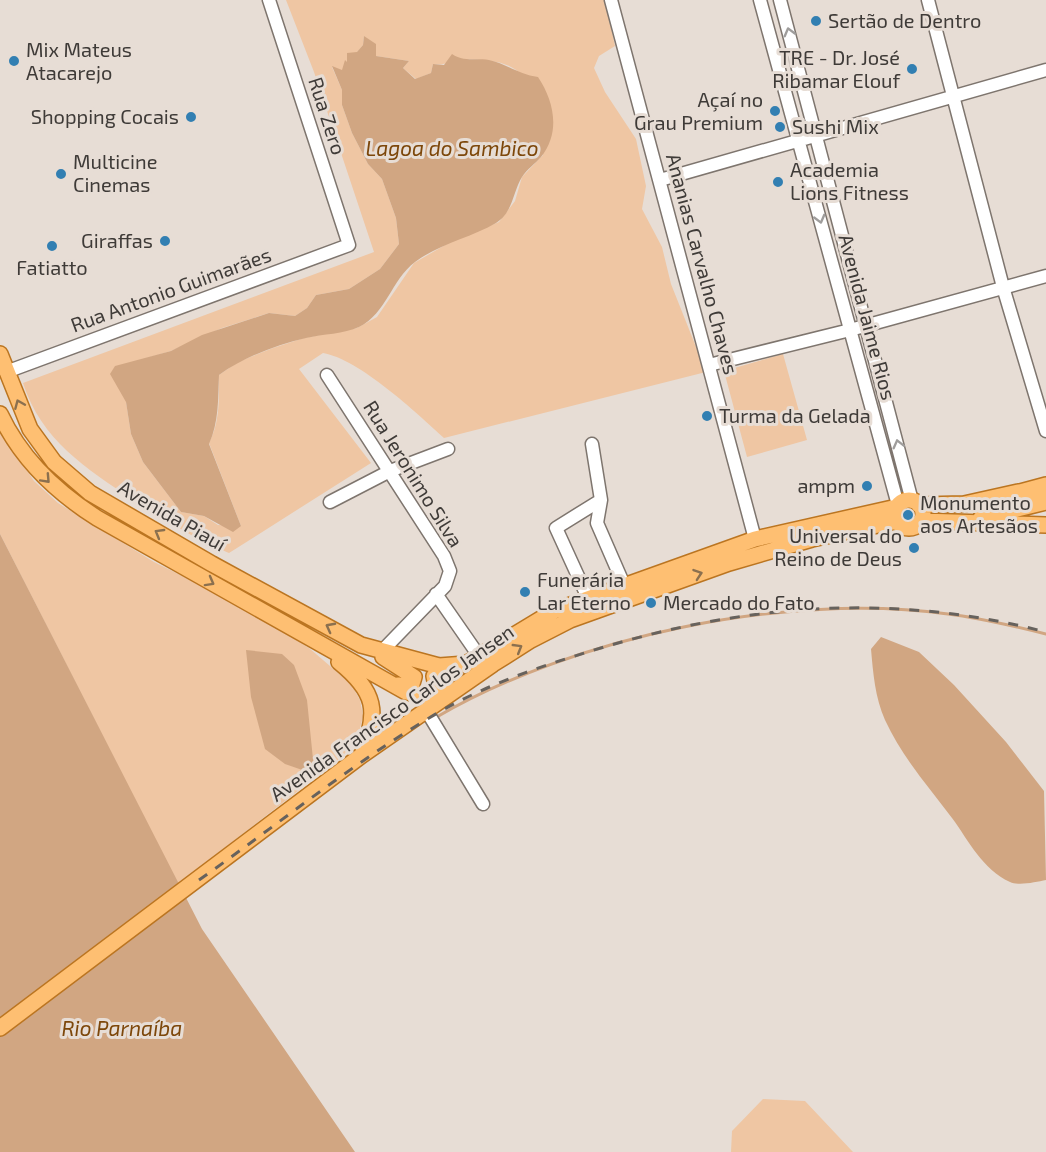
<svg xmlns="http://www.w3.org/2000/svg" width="1046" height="1152" font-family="'Exo 2',sans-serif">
<rect width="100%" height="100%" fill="#e7ddd5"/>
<path fill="#efc6a3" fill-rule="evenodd" d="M286,0H605L615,46L599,56L594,68L605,92L636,139L646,186L642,209L662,247L671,284L706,372L444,438C417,413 359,359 323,353L299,369L371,463L229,553C194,539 165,520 133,500C86,468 41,440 23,383L374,252L314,72ZM364,36L376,56L409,61L403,68L416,79L431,73L433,64C446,66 456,59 469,59C487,60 508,61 521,74C528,81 539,141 543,155L522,177L515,201L499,222L452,241L414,263L377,317L357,328L304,338L273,348L238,362L219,375C219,399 220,422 209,443L241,526L218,525L204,516L181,512L143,462L131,434L126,402L147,358L171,351L222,328L269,313L295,316L307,308L316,295L349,289L380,269L399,244L396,218L382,179L368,164L352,133L342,105V90L332,67L342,71L363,45Z
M783,354L807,440L747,457L724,371Z
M0,430L34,481L58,503L154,562L247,608L309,648L351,684L360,700L363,716L359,732L343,756L178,884L0,534Z
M763,1099L805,1101L853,1152H731L732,1131Z"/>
<path fill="#d1a682" d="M364,36L376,44V56L409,61L403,68L415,79L431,73L433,64L444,65L452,54C463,62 476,58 489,60C507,64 520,75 538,77C554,101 561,132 541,157C535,164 527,169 522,177C513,191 513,213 496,223C470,238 439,244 415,262C391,280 387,313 359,327C344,334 323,334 306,338C276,345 244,357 219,375C218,399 219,422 209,444L241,526L233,532L204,516L181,512L143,462L131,434L126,402L110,374L115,366L171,351L202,335L269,313L295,316L307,308L316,295L349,289L380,269L399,244L396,218L382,179L368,164L352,133L342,105V90L332,66L342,70L345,60L347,62V53L357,52L363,45Z
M0,534L202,929L355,1152H0Z
M881,637L919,652L954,685L1006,742L1044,791L1046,880C1036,882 1019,886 1010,882C982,869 969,841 952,818C928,786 902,757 885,720C875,698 873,672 871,649Z
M246,650L282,654L294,665L307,700L314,769L308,772L285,764L265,749L251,697Z"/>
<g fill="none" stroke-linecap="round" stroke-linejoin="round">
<path stroke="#d1a682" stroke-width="3" d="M435,718C575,636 787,592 948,614C981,618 1014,626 1046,634"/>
<g stroke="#7e756e" stroke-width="15">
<path id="minor" d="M611,0L755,539
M760,0L898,505
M780,0L912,501
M928,0L1003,287L1046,431
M660,180L1046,70
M709,365L850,330L1046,276
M6,372L349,245L269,0
M327,375L444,556L450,571L445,586L383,650
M592,444L601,500L597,523L624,585
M330,502L390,471L448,449
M436,594L479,656
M588,598L556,528L601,500
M426,710L483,804"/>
</g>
<g stroke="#bb7521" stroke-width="18">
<path id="major" d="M0,354L30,429L54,462L90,493L212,564L361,645L439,666L466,664L554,611L755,539L897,507
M0,414C21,459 56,492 97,518L406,692L431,697L447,691
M1020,492L1046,485
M895 514a14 14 0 1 1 28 0a14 14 0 1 1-28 0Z
M919,505L964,504L1018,492L1046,499
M981,518L1046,502
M921,521L1046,525
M383,657L414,677L411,687L398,685
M339,662C376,692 379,711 362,755
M447,691L436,686L434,676L439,670L449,668
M0,1028L362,755L493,664L531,640L570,620L729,563L812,539L897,521"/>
</g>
<use href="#minor" stroke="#fff" stroke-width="12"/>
<use href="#major" stroke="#febf72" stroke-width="15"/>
<path stroke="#67625d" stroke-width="3" stroke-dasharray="10 10" stroke-linecap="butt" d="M199,880C276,826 349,766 429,718C480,687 535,668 591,651C743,604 891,592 1046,632"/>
</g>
<defs><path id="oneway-chevron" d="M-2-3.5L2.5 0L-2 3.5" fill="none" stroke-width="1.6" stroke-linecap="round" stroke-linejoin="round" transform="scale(1.5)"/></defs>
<g stroke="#9f9d9c">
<use href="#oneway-chevron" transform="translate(789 32) rotate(-105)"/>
<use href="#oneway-chevron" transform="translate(820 219) rotate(75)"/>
<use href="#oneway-chevron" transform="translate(898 444) rotate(-104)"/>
</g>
<g stroke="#8b704f">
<use href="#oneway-chevron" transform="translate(19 404) rotate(-113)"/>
<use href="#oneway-chevron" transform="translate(46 479) rotate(47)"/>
<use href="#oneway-chevron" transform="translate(159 533) rotate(-150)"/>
<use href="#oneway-chevron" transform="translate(698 574) rotate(-19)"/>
<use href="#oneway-chevron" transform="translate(210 582) rotate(29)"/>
<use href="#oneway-chevron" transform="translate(330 627) rotate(-152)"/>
<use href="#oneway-chevron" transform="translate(518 648) rotate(-31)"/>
</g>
<g fill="#327fb2" stroke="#e7ddd5" stroke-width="2">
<circle cx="816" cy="21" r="6"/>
<circle cx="14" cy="61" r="6"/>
<circle cx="912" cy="69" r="6"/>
<circle cx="775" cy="111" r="6"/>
<circle cx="191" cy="117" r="6"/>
<circle cx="780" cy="127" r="6"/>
<circle cx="61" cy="174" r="6"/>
<circle cx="778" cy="182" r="6"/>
<circle cx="165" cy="241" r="6"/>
<circle cx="52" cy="246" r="6"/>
<circle cx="707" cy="416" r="6"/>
<circle cx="867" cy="486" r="6"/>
<circle cx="908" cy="515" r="6"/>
<circle cx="914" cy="548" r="6"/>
<circle cx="525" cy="592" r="6"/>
<circle cx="651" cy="603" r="6"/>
</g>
<g text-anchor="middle" stroke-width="6" stroke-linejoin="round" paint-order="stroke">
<g font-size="20" fill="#3f3b38" stroke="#e7ddd5" text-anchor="start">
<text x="828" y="28">Sertão de Dentro</text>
<text x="26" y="57">Mix Mateus<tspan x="26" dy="23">Atacarejo</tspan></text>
<text x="900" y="65" text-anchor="end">TRE - Dr. José<tspan x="900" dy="23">Ribamar Elouf</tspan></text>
<text x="763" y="107" text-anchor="end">Açaí no<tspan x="763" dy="23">Grau Premium</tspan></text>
<text x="179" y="124" text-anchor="end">Shopping Cocais</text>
<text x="792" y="134">Sushi Mix</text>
<text x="73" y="169">Multicine<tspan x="73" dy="23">Cinemas</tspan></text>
<text x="790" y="177">Academia<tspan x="790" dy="23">Lions Fitness</tspan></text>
<text x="153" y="248" text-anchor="end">Giraffas</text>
<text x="52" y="275" text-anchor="middle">Fatiatto</text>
<text x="719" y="423">Turma da Gelada</text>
<text x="855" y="493" text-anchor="end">ampm</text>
<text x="920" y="510">Monumento<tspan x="920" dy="23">aos Artesãos</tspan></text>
<text x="902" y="543" text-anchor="end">Universal do<tspan x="902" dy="23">Reino de Deus</tspan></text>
<text x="537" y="587">Funerária<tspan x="537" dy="23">Lar Eterno</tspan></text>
<text x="663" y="610">Mercado do Fato</text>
</g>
<g font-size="20" fill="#3f3b38" stroke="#e7ddd5">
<text transform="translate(327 116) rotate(72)" y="7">Rua Zero</text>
<text transform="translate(702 264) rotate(75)" y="7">Ananias Carvalho Chaves</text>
<text transform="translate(171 290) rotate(-20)" y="7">Rua Antonio Guimarães</text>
<text transform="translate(867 317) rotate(75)" y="7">Avenida Jaime Rios</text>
<text transform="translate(413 474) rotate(58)" y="7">Rua Jeronimo Silva</text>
<text transform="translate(172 516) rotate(30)" y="7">Avenida Piauí</text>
<text transform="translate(392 713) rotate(-35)" y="7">Avenida Francisco Carlos Jansen</text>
</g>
<g font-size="21" font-style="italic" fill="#7d470a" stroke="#e7ddd5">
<text x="452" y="156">Lagoa do Sambico</text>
<text x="122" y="1036">Rio Parnaíba</text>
</g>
</g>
</svg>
